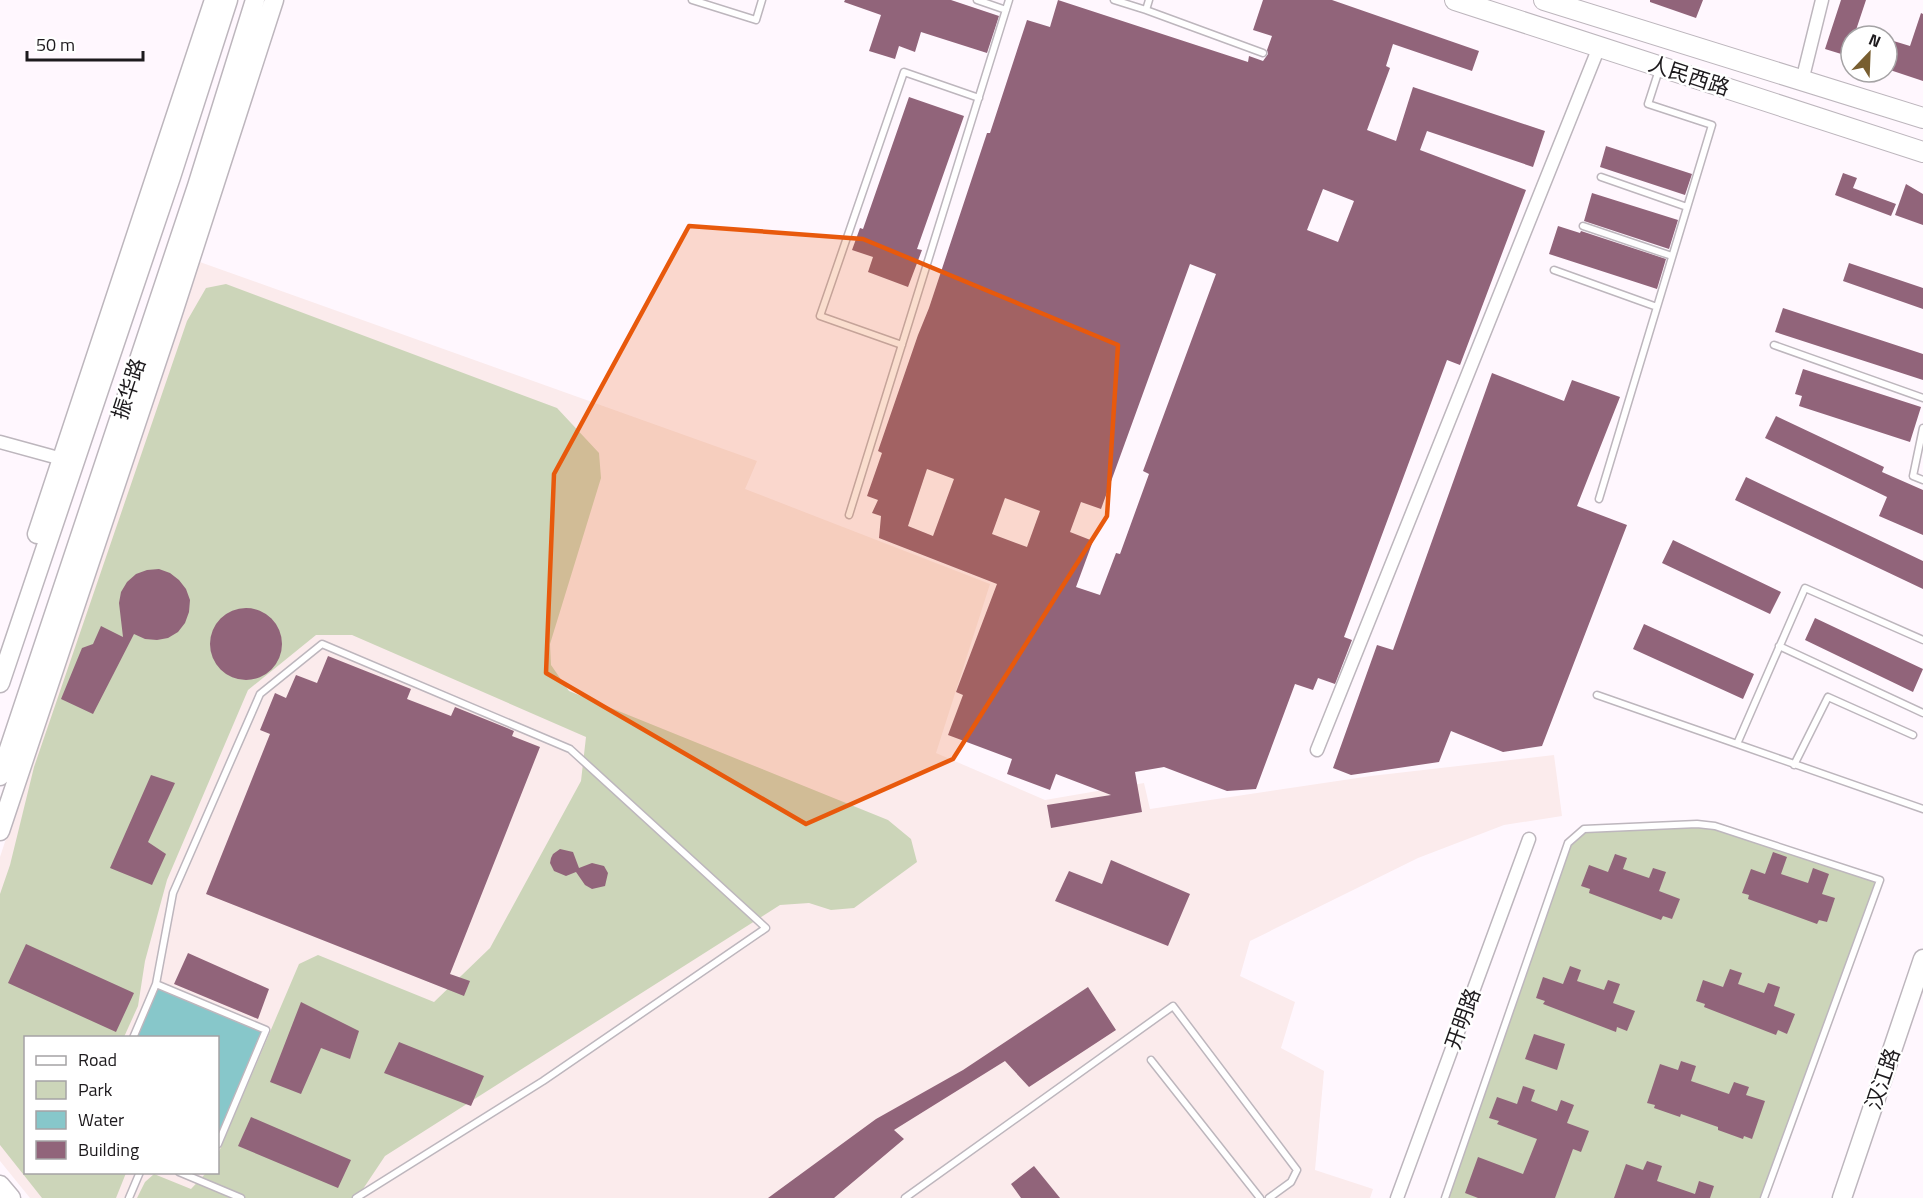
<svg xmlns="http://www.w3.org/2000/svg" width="1923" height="1198" font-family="'Titillium Web','Noto Sans SC',sans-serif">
<rect width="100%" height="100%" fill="#fff7fe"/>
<path fill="#fbebec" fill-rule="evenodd" d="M197,261L757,461L745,489L990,584L936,753L1045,800L1144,783L1150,809L1371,776L1554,755L1562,816L1504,825L1418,858L1250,941L1240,976L1295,1002L1281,1048L1324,1071L1315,1170L1373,1189L1370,1198H30L0,1161V857ZM26,1038H218V1172H26Z"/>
<path fill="#ccd5b9" d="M226,284L557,408L599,453L601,478L550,644L551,665L569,691L888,820L911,839L917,862L854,908L831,910L809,903L780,905L385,1156L357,1198H137L145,1182L154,1174L191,1189L206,1173L218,1172V1154L299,964L318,955L434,1002L490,948L581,781L586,737L352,635H316L248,690L167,880L145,961L138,1006L124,1037L26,1038V1172L126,1173L116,1198H42L0,1145V894L10,865L34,767L187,321L206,288Z
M1715,826L1880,880L1764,1198H1445L1568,843L1584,829Z"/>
<path fill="#87c7ca" d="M156,984L266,1030L218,1144V1038H133Z"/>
<path fill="#91647a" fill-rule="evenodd" d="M845,0H951L999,16L987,53L921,32L915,52L899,46L895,59L869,51L881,15L844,2Z
M1058,0L1248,62L1249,56L1263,61L1268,54L1267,50L1272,36L1253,30L1263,0H1332L1479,51L1472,71L1393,44L1386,66L1390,68L1367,130L1396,141L1413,87L1545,131L1533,167L1427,131L1420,150L1526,190L1460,365L1447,360L1344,637L1352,640L1335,684L1318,678L1313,690L1295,684L1256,789L1227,791L1164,767L1135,772L1142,812L1051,828L1047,805L1111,795L1056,774L1050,790L1007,774L1012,759L948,735L963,695L956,692L997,584L879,538L881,516L872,513L878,500L867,496L882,453L878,451L918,335L929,308L987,133H990L1027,20L1050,27ZM1323,189L1354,201L1338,242L1307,230ZM1190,264L1216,274L1143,471L1149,474L1120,554L1116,553L1100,595L1076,587L1093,541L1070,532L1081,502L1101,509ZM927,469L954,479L933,536L908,526ZM1005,498L1040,511L1027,547L992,534Z
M1650,0H1703L1696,18L1650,2Z
M1841,0H1866L1854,36H1851V57L1825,49Z
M1921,13L1923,14V81L1887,69V39L1910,46Z
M909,97L964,116L917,249L922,250L908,287L868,272L873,257L852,250L860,228L863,229Z
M1606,146L1692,174L1685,195L1600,167Z
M1843,173L1857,178L1853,188L1896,204L1891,216L1835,195Z
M1906,184L1923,194V225L1895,215Z
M1592,193L1678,220L1669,249L1584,221Z
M1558,226L1580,233L1581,231L1666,259L1657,289L1549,254Z
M1849,263L1923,288V309L1843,281Z
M1783,308L1923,354V380L1775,332Z
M1803,369L1921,407L1910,442L1799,406L1802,396L1795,394Z
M1492,373L1564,401L1572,380L1620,397L1577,506L1627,525L1542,746L1503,752L1451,731L1439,762L1351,775L1333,768L1377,645L1393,650Z
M1776,416L1884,467L1882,472L1923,490V535L1879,516L1887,497L1765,438Z
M1746,477L1923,561V589L1735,500Z
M1673,540L1781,592L1770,614L1662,563Z
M159,569L170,573L179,580L186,589L190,600L189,612L185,623L178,632L168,638L157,640L145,639L134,634L93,714L61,699L82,648L93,644L101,626L123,637L119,603L121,592L127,582L136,574L147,570Z
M210 644a36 36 0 1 1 72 0a36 36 0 1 1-72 0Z
M1815,618L1923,669L1913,692L1805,640Z
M1644,624L1754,674L1743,699L1633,649Z
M328,656L411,689L407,699L451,716L455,707L514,731L512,736L540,747L450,974L470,981L464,996L206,894L270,734L260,730L275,693L286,698L296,675L317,683Z
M151,775L175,783L148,842L166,854L152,885L110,868Z
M560,849L573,852L579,868L592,863L604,866L608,873L605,886L592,889L585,885L576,872L566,876L554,871L550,863L551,858L553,854Z
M1773,852L1787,857L1781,874L1808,883L1813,868L1829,874L1822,894L1835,898L1827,922L1819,920L1817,924L1748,899L1749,895L1742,893L1751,869L1765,874Z
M1615,854L1627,858L1623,869L1649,878L1653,868L1666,872L1659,891L1680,899L1672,919L1663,916L1661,920L1589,893L1590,889L1581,886L1589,865L1608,872Z
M1111,860L1190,894L1168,946L1055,901L1069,871L1102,884Z
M26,944L134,993L116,1032L8,983Z
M188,953L269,989L258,1019L174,984Z
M1570,966L1581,970L1577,981L1604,990L1608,980L1620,984L1613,1003L1635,1011L1627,1031L1617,1027L1616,1032L1543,1004L1545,1001L1536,998L1543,977L1563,984Z
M1730,969L1742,973L1738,984L1764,993L1768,983L1780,987L1774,1006L1795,1014L1787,1034L1778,1030L1776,1035L1704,1007L1705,1004L1696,1001L1703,980L1723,987Z
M1088,987L1116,1030L1029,1087L1005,1061L894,1130L904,1139L834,1198H768L876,1119L963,1070Z
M301,1002L359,1031L350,1059L321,1048L301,1094L270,1082Z
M1534,1034L1565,1044L1557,1070L1525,1059Z
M399,1042L484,1076L471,1106L384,1073Z
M1681,1061L1696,1066L1691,1081L1729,1094L1734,1082L1749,1087L1746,1095L1765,1101L1752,1139L1744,1136L1743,1139L1718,1130V1127L1681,1114L1680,1117L1654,1108L1655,1105L1647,1103L1660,1064L1678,1070Z
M1523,1086L1535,1090L1531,1101L1557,1111L1561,1100L1574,1105L1567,1123L1589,1131L1581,1152L1573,1149L1555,1198H1478L1465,1193L1478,1157L1523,1174L1537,1139L1497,1124L1499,1121L1489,1118L1497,1097L1517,1104Z
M251,1117L351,1160L338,1188L238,1146Z
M1647,1161L1662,1166L1657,1181L1695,1194L1699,1181L1714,1186L1710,1198H1614L1626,1164L1643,1170Z
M1034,1166L1060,1198H1021L1011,1184Z"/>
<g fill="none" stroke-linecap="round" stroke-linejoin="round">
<g stroke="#bdb6bd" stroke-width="9">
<path id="lane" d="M692,0L756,20L762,0
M977,0L1006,10
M1114,0L1146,10L1149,0
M1146,10L1263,53
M1601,177L1687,207
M1583,226L1672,256
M1554,270L1657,307
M902,345L820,316L904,72L979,98
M1774,345L1923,398
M1923,428L1913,476L1923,480
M1599,499L1712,125L1648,104L1659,70
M849,515L1009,0
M1923,640L1805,588L1737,744L1923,809
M1779,646L1923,713
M1597,695L1737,744
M1794,765L1828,697L1913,735
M156,984L266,1030L218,1144
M133,1038L156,984L173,893L260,694L322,644L570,749L766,928L543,1081L356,1198
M1151,1060L1260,1198
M179,1172L241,1198
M129,1198L140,1172
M905,1198L1173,1006L1297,1170L1291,1182L1269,1198
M1445,1198L1568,843L1584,829L1697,824L1715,826L1880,880L1764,1198"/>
</g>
<g stroke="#bdb6bd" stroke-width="15">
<path id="street" d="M1802,81L1822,0
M0,442L62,459
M1317,750L1599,47
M1397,1198L1529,839"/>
</g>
<g stroke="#bdb6bd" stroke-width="21">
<path id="secondary" d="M37,534L214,0
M0,683L171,177L228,0
M0,776L197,186L255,0
M0,831L171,319L274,0
M0,1185L11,1198
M1842,1198L1923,959"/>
</g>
<g stroke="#bdb6bd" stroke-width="22">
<path id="primary" d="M1455,0L1923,152
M1544,0L1923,118"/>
</g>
<use href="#lane" stroke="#fff" stroke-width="6"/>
<use href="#street" stroke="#fff" stroke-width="12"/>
<use href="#secondary" stroke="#fff" stroke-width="18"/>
<use href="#primary" stroke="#fff" stroke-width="20"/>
</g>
<path fill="#e8590c" fill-opacity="0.2" stroke="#e8590c" stroke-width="4.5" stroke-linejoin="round" d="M689,226L863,239L1118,345L1107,516L953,759L806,824L546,673L554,474Z"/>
<g text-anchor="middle" stroke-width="5" stroke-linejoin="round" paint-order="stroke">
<g font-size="21" fill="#1d1a1d" stroke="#fff">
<text transform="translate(1689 76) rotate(18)" y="7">人民西路</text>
<text transform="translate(129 389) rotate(-72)" y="7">振华路</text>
<text transform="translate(1463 1019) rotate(-70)" y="7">开明路</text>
<text transform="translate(1883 1079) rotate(-71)" y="7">汉江路</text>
</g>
</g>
<rect x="24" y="1036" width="195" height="138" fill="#ffffff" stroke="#a5a3a5" stroke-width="1.5"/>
<rect x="36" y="1056" width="30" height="9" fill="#ffffff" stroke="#a5a3a5" stroke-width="1.5"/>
<text x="78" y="1066" font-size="18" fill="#1d1a1d">Road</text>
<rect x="36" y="1081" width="30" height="18" fill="#ccd5b9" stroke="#a5a3a5" stroke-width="1.5"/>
<text x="78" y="1096" font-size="18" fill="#1d1a1d">Park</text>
<rect x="36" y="1111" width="30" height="18" fill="#87c7ca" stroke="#a5a3a5" stroke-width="1.5"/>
<text x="78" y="1126" font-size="18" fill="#1d1a1d">Water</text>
<rect x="36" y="1141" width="30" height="18" fill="#91647a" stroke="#a5a3a5" stroke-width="1.5"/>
<text x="78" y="1156" font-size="18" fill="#1d1a1d">Building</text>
<g transform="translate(1869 54) rotate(23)"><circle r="28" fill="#ffffff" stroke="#a5a3a5" stroke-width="1.5"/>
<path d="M0-4.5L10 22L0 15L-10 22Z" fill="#785e30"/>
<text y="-9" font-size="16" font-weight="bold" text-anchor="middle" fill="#1d1a1d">N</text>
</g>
<path d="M27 51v9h116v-9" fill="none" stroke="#1d1a1d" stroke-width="3"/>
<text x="36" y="51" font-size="18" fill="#1d1a1d" stroke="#ffffff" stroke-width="4.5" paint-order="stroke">50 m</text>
</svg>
